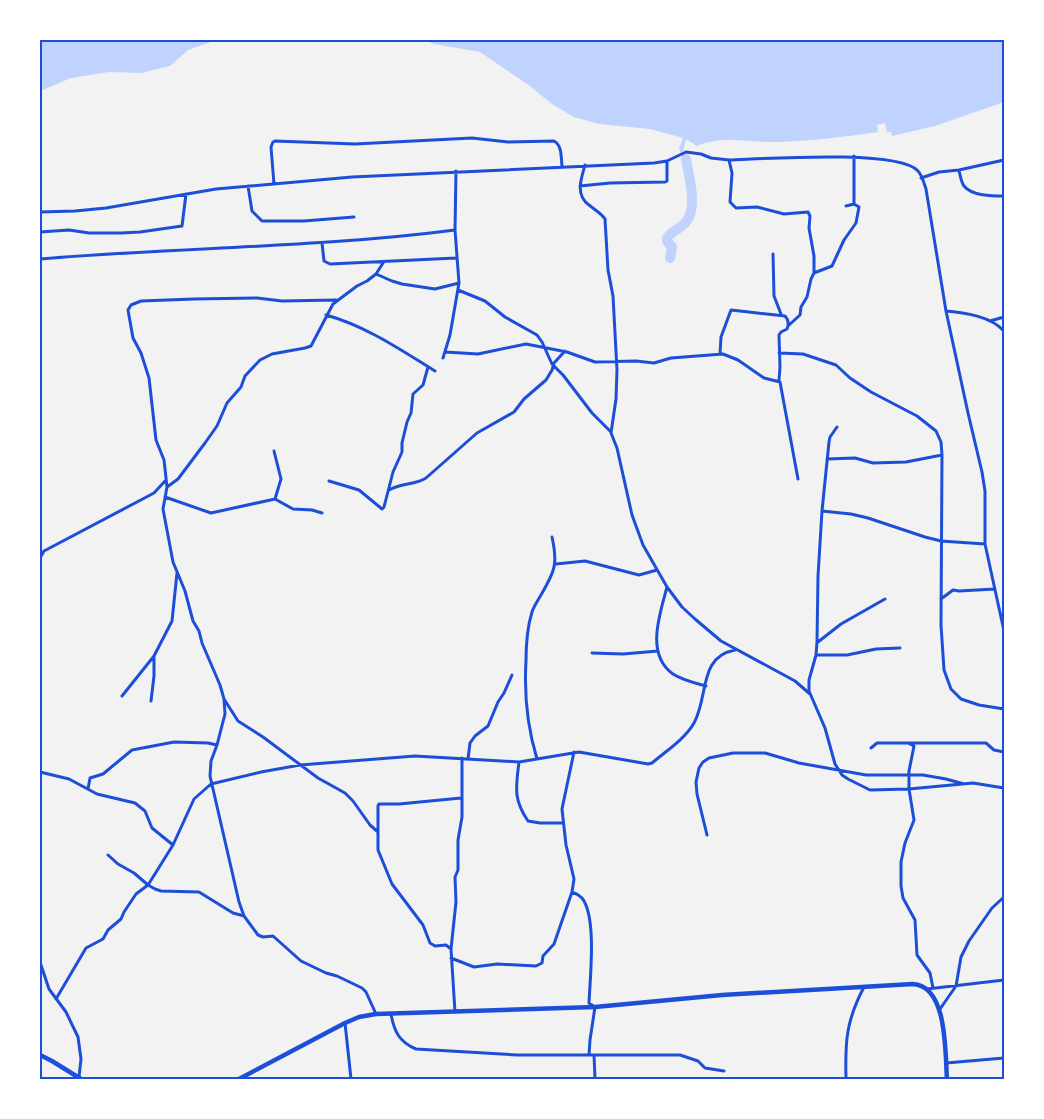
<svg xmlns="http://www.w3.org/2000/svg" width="1044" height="1119" font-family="'PT Sans Narrow',sans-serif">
<rect width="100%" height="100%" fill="#f2f2f2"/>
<path fill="#bfd3fe" d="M40,40H223L214,41L188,50L170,66L141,73L109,72L71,78L40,91Z
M424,40H1004V102L935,126L892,136L891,132H887L885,123L877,125L878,132C844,137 811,141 777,142C750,143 723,135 697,146L686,139L683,152L689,159L688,171L679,149L683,138L650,129L599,124L574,117L552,104L530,86L480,52L434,44Z"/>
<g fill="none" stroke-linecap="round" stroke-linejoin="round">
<path stroke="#bfd3fe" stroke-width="10" d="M670,258L672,247L667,241V238C672,231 680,229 686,222C698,207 689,177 686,159"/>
<path stroke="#1d4ed8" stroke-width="3" d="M729,160L732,173L730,202L736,208L757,207L784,214L808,212L810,216L809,228L814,256V273L811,279L807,297L801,307L800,315L788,326
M585,165C581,179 575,195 589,205C595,210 601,213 605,219L608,270L613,296L617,370L616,399L611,433L617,448L632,515L643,545L667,587L682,607L695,619L721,641L795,681L810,694
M959,170C960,175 961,182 964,186C972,196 992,196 1004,196
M921,178L939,172L959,170L1004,160
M274,184L271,147L273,142L275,141L355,144L472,138L508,142L554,141C562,145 561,157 562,166
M248,186L252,211L262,221H304L354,217
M580,186L610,183L665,182L667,181V161
M846,206L854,204V156
M40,212L75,211L106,208L216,189L352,177L654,163L667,161L686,152L701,154L711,158L729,160C762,159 898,149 918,171C922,175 924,183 926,189L946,311L968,413L982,472L985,491V544L1004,631
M40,232L69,230L89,233H121L140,232L182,226L186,194
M322,243L324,261L330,264L456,258
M773,254L774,296L781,314
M40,259C178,247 317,248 455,230
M814,273L832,266L844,240L856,223L859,207L854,204
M376,274L392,281L402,284L435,289L459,283
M458,290L485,301L505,317L537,335L542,342L552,364L563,375L592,413L611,432
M946,311C966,313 990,316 1004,331
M326,315C366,326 401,350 435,371
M990,321L1004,317
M445,352L478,354L526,344L567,352L595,362L636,361L654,363L671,358L723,354L738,360L764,378L780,382L798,479
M779,353L803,354L836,365L850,378L871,392L917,416L936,431L941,442L942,455L941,625L944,670L951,689L961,699L979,705L1004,709
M720,354L721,337L731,310L785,316C789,320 789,324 787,329L781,332L779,335L780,367L779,380
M443,358L450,335L459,283L455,230L456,171
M837,427L830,437L829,442L822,511L818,576L817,642L816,655L809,680V691L825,728L835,764L842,775L848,779L870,790L909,789L973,783L1004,788
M827,459L855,458L873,463L906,462L942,455
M329,481L359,490L382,509L384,507L393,472L402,452V443L407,422L411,413L413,394L423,385L428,367
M167,487L178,479L205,443L217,426L227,403L241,387L245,376L260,360L272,354L305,348L311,346L333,304L357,286L367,281L376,274L383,263
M389,490C401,483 415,485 426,478L477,433L514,412L524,399L546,380L552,370L554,363L565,351
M165,497L211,513L275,499L281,479L274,451
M275,499L293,509L312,510L322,513
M822,511L851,514L868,518L925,537L941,541L985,544
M40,558L44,551L154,493L165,481
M556,564L585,561L639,575L657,570
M667,587C660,614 645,654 673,674C682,680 695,683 706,686
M941,599L953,590L959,591L995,589
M818,642L841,624L885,599
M592,653L623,654L658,651
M816,655H847L876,649L900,648
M122,696L154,656L172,621L177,573
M224,699L238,721L263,737L318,778L345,793L353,801L370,825L378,832
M151,701L154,676V657
M908,743L914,746L909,771V789L914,820L905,843L901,862V886L903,898L915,920L917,955L930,973L933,988
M871,748L877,743H986L994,750L1004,752
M468,759L470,743L475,736L488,726L498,702L504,693L512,675
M537,759C527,726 524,695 526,661C526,644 527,628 532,612C534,606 538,600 541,595C555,571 558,564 552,537
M519,762C516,787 513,799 528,821L540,823H562
M40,772L69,779L97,794L135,803L145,811L152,828L173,845
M88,789L90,778L103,774L132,750L174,742L208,743L217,745
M707,835L697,794L696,782L699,768L703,762L709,758L733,753H765L799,763L866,775H923L946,779L964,784
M108,855L118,864L134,873L148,885L155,889L161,891L199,892L233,913L244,916L258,935L263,937L273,936L301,961L326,973L337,976L362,988L366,992L376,1014
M572,892C575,893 579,895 582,898C597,917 590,978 589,1003L595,1007L590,1040L589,1055
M244,916L239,902L210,776L211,761L217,745L225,714L224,699L220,685L202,643L199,631L193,621L185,591L173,562L163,509L167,487L164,460L156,440L149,378L141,353L133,338L128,310L131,305L141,301L194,299L257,298L282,301L336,300
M451,949L446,945L435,946L430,943L423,925L392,884L378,850V806L379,804H399L461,798
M451,958L474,967L497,964L536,966L542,963L543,956L554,944L572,892L574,879L566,845L562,809L574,752
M40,962L49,989L66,1012L78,1037L81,1059L79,1077
M927,989L1004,980
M56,999L86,948L103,939L108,930L121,919L124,912L136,894L148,885L173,845L194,799L211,784L261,772L300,765L415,756L519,762L579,752L648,764L652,763C666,751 685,739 694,723C709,696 698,657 735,650
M940,1009L956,986L961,957L969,941L992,908L1004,897
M455,1012L451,949L456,902L455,877L458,870V840L462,817V758
M391,1014C394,1031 399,1042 416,1049L517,1055H680L698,1061L705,1068L724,1071
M345,1023L351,1079
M594,1055L595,1079
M946,1063L1004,1058
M846,1079C845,1042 846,1021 864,987
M938,1079L947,1078"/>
<path stroke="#1d4ed8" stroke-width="4.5" d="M40,1055L52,1061L81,1079
M239,1079L345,1023L359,1017L376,1014L595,1007L722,995L913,984C948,986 945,1054 947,1079"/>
</g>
<rect width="1044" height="1119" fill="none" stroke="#ffffff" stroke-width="82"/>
<rect x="41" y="41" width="962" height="1037" fill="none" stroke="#1d4ed8" stroke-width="2"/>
</svg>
